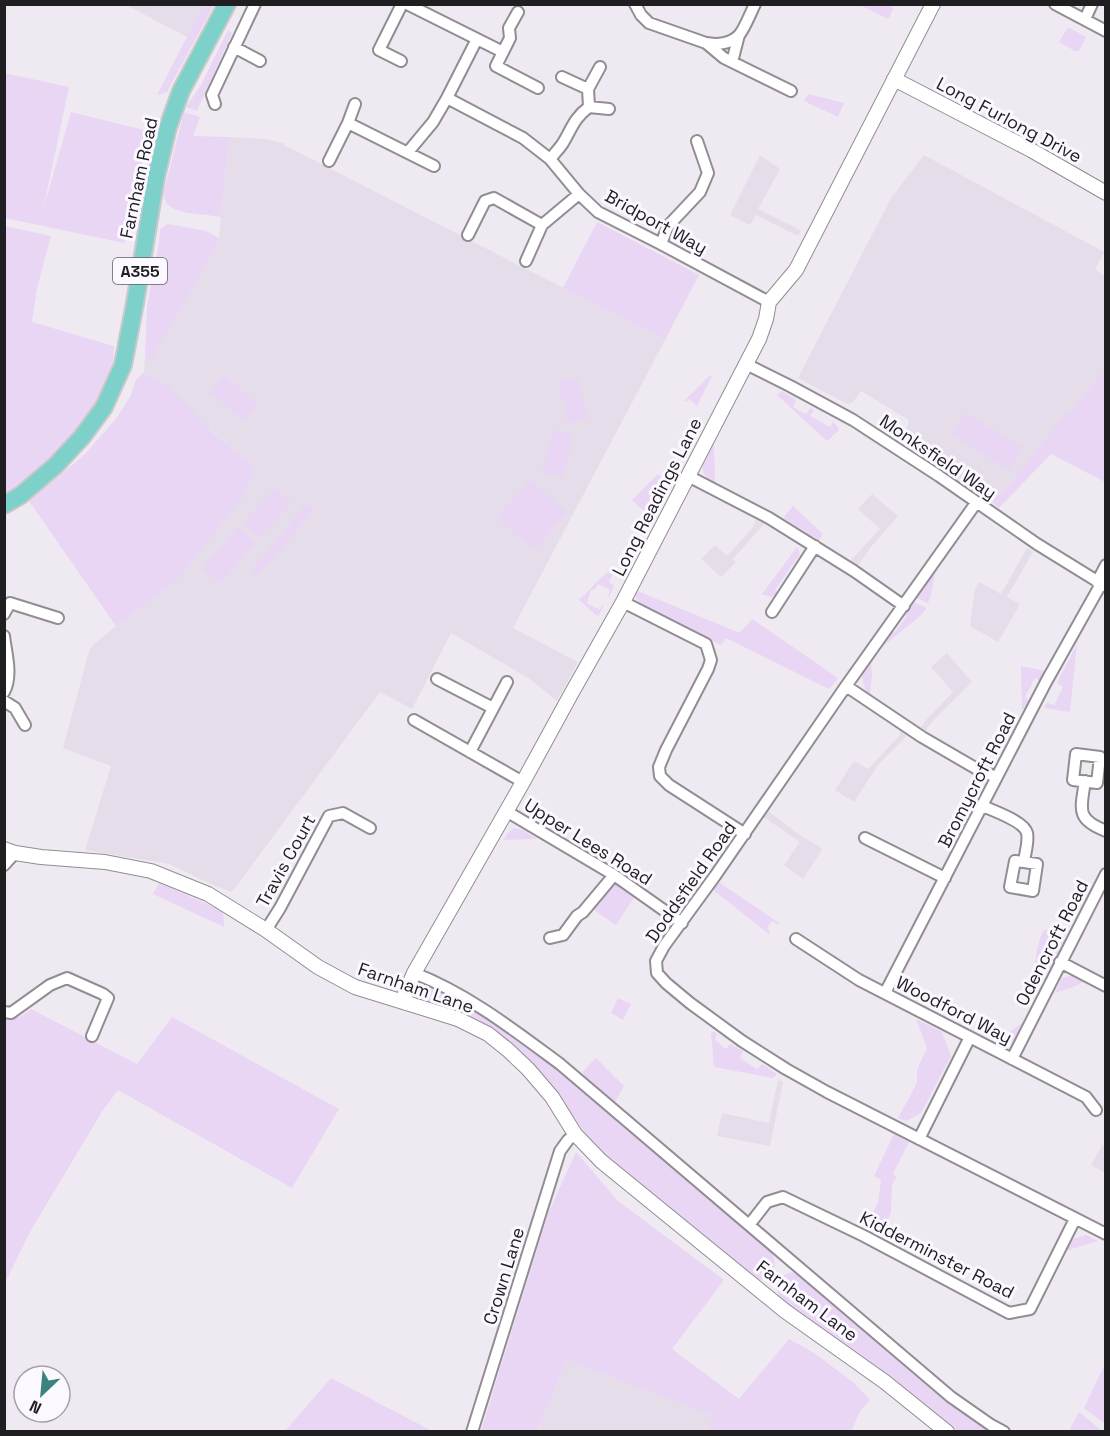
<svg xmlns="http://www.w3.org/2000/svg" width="1110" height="1436" font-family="'Space Grotesk',sans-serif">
<rect width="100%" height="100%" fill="#efeaf1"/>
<path fill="#e5ddea" d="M126,5H204L187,37Z
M229,137L266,139L283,143L284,145L665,340L513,628L578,662L557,701L530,679L451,633L412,709L380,692L232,892L215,886L169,864L85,850L111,766L63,748L89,651L93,645L116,626L177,580L255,469L153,377L144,373L145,357H152L215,250L219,238Z
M760,155L780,169L758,209L801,230L798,236L756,215L750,225L730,215Z
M924,155L1104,252L1095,269L1105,276V368L1073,410L1062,417L1013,480L992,502L903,440L909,420L861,391L853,402L847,404L798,378L891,198Z
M872,494L898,516L870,548L858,566L851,560L880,529L858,509Z
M756,519L765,523L733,559L736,562L721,577L701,559L715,545L727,556L753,527Z
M1027,548L1033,552L1007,597L1020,604L998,642L970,626L973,602L975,589L979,582L1001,594Z
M947,653L972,682L933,721L927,728V731L920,727L922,726L926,720L953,692L931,667Z
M900,731L907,736L878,765L854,802L835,790L854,761L868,769L900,735Z
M768,811L800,835L821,848L822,850L803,879L784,865L800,842L765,818H763Z
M778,1079L783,1082L770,1146L717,1136L722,1113L769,1123Z
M1102,1145L1105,1147V1173L1091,1165Z
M567,1360L713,1415L709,1431L537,1432Z"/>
<path fill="#e9d5f4" d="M204,4L214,5L167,92L157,95Z
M860,5H886L892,7L893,9L889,18H886Z
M1068,27L1086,37L1079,51H1075L1059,42Z
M228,30L232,33L197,111L186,107L201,85Z
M4,73L69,87L43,210L71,112L152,132L147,144L124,243L5,218Z
M808,94L844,103L838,117L804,101Z
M184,112L200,117L193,136L229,137L221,217C207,214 177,215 167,204C166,202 164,197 163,195Z
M597,222L699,275L665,340L563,288Z
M168,224L206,231L219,238L215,250L152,358L145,357L147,306L159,243L160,229Z
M4,226L51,236L37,288L32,322L114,346L112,377L90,419L32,476L9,492L4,491Z
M1105,368V482L1051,454L999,508L992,502L1013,480L1062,417L1073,410Z
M144,373L168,386L213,432L255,468L244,495L177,580L116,626L29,501L84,455L116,419L130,397L136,379Z
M224,375L258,405L244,421L209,391Z
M710,375L712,376L697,406L689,399L686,402L684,401Z
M578,377L588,418L568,423L558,382Z
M782,391L796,400L793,407L806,414L810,408L814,410L810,416L830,427L833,421L839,429L837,432L827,441L777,395Z
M965,413L1023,448L1009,470L952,434Z
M553,430L573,436L563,477L542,472Z
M714,442L715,484C693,470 705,460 714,442Z
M658,474L661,477L644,511L632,500Z
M530,480L567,512L534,550L497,518Z
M275,488L291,503L259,538L243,523Z
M306,504L313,510L258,576L251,571Z
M793,506L823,534L819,540L785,519L784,517Z
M238,527L256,543L220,583L202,568Z
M797,547L800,554L775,590L778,591L775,595L771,597L762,594Z
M936,566L932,591L928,603L912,596Z
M614,568L615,570L609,582L614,586L609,597L608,596L610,590L598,584L595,589L591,590L587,603L600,610L602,605H604L599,615L597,616L579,600L605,574Z
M635,590L740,633L752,619L838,678L829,689L726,638L721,645L642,607L635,596Z
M908,600L927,608L918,618L878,650L875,649L887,630L895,632L907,616L900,611Z
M1077,644L1070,712L1044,708L1047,703L1054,705L1063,687L1057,683Z
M869,662L871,663L872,675L870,694L866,692L861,674Z
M1021,666L1046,671L1041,681L1035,678L1025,697L1030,701L1025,710L1022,709Z
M514,828L523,830L537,839L503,840L508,833Z
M717,881L779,923L778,925L772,921L767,928L770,932L769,934L713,890L712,887Z
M612,882L634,898L616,925L594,910V903Z
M159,883L223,911L224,927L153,894Z
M1046,930L1066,940L1051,969L1038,965L1035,981L1039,984L1036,993H1034C1035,972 1034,950 1043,931Z
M1074,975L1085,981L1076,986L1055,993L1062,978Z
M429,984L466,1004L523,1039L768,1247L773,1254L775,1266L767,1278L761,1280L752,1277L716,1246L596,1148L548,1080L516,1048L502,1036L475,1020L447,1008L420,1000L419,995L422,988Z
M618,998L631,1004L623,1020L611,1013Z
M31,1009L137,1064L172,1017L339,1109L292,1188L118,1090L103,1110L31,1230L5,1283V1019C15,1020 24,1016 31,1009Z
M916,1019L942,1032L951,1056L921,1113L906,1121L898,1118L917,1083V1070L927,1048Z
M1026,1020L1015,1041L1001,1046L995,1043Z
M713,1031L717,1034L715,1040L726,1049L730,1044L743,1051L740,1058L757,1069L762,1064L777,1074L773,1078L714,1067L711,1035Z
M596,1058L624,1086L615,1102L584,1076L583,1071Z
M894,1134L909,1142L893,1174L897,1177L892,1185L891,1213L880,1234L866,1226L878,1203L881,1180L874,1176Z
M576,1152L618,1201L724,1280L672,1349L739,1399L789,1339L814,1353L853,1382L870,1400L861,1410L851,1431H709L712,1415L567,1360L537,1431H481L548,1214Z
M1086,1235L1098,1241L1065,1251L1070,1240Z
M792,1272L801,1277C821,1294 842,1311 862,1328C903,1365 944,1405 993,1431H953L782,1305C777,1292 775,1287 783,1275Z
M1105,1364L1106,1421L1104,1423L1084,1408Z
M331,1378L432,1431H285Z
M1079,1412L1101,1430L1100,1431H1069Z"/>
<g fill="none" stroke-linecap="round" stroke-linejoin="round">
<g stroke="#918d93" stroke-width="14">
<path id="street" d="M407,4L503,52
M635,4L641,15L649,23L706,43L724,58L791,91
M1055,4L1106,31
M518,12L509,28L510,38L496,66L538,88
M1085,19L1092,4
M706,43C717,45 731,44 739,35C744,30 751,12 755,4
M234,47L260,61
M401,61L379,50L402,4
M732,62L739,35
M562,77L588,89L589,107
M588,89L600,67
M447,98L523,138L550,159L579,194L598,212L661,244L769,302
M215,104L212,95L255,4
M348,123L434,166
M408,152L433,122L447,98L477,39
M550,159C554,154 559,149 563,143C572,128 574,118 589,107L609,109
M329,161L348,123L355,104
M468,235L485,201L494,198L542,225
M661,244L668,226L700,192L708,173L697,141
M526,261L542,225L579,194
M746,364L790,386L853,420L939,476L1037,544L1105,586
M688,476L769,518L854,571L904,606
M976,503L846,686L715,876L664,946L656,961L657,973L666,983L690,1003L742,1041L786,1069L827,1092L1106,1234
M1097,582L1106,565
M623,602L706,644L711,660L708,669L666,750L659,767L660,776L669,785L745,834
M772,612L815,546
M4,614L10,603L58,618
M4,636C6,653 13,676 4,692
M437,679L493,708
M846,686L922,737L977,769L996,777
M4,701L15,708L25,725
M414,720L523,782
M470,752L507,682
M1076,754L1100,757L1097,783L1073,780Z
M1085,781C1081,809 1075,819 1106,831
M983,806C993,811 1024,821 1027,833C1029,841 1025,853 1024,862L1037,864L1033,891L1010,887L1015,861L1024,862
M506,811L614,875L682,923
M865,838L945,878
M4,865L15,853
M266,930L280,908L329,816L343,813L370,828
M550,938L563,935L577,916L583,912L614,875
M796,939L859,980L1086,1097L1096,1110
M1060,962L1106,986
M414,973C468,994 514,1030 560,1064L951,1397L991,1425L1004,1432
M885,993L1046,682L1101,584
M4,1012L11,1013L50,985L67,978L103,994L108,998L92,1036
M1012,1059L1106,874
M919,1139L970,1037
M749,1225L767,1202L783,1197L864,1236L1009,1313L1030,1309L1075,1219
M472,1432L560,1151L568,1140L575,1134"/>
</g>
<g stroke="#918d93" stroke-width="16">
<path id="secondary" d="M894,79L1031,150L1106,193
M4,849L15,853L41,857L105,862L151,871L208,894L266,930L318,967L355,987L458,1019L488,1034L508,1050L528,1069L552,1097L575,1134L601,1161L785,1311L885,1382L947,1432
M406,1003L405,994L414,973L523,782L570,696L623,602L759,339L766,319L769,302L796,270L933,4"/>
</g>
<g stroke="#c9c9c9" stroke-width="20">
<path id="primary" d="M4,505L21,495L55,466L82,437L104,407L123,365L135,303L156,177L168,127L181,91L227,4"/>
</g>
<use href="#street" stroke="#fff" stroke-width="10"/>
<use href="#secondary" stroke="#fff" stroke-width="14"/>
<use href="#primary" stroke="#7ed1cb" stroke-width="16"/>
</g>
<g text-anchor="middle" stroke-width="6" stroke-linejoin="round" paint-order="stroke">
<rect fill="#fcf8ff" stroke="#615f63" stroke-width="1.5" x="113" y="258" width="54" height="26" rx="4.5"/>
<g font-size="16" font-weight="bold" fill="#1f1e20">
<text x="140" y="277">A355</text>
</g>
<g font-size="18" fill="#1f1e20" stroke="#fcf8ff">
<text transform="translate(1009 120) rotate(28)" y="6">Long Furlong Drive</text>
<text transform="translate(139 178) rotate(-78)" y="6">Farnham Road</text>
<text transform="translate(656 222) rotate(29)" y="6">Bridport Way</text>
<text transform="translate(938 457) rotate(34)" y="6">Monksfield Way</text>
<text transform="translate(657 497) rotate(-63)" y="6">Long Readings Lane</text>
<text transform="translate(977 780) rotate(-63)" y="6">Bromycroft Road</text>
<text transform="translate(588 842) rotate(32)" y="6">Upper Lees Road</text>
<text transform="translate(286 861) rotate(-61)" y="6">Travis Court</text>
<text transform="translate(691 882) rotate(-55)" y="6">Doddsfield Road</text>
<text transform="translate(1052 943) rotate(-63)" y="6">Odencroft Road</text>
<text transform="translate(416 988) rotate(19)" y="6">Farnham Lane</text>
<text transform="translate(954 1010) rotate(27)" y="6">Woodford Way</text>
<text transform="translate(937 1255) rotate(27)" y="6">Kidderminster Road</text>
<text transform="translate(504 1276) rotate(-73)" y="6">Crown Lane</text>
<text transform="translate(807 1301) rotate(37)" y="6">Farnham Lane</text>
</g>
</g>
<rect width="1110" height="1436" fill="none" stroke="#1f1e20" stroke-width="12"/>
<g transform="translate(42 1394) rotate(206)"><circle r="28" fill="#fcf8ff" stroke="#a4a1a6" stroke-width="1.5"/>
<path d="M0-4.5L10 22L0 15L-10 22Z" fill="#3c837d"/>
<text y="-9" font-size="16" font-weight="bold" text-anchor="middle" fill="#1f1e20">N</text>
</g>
</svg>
